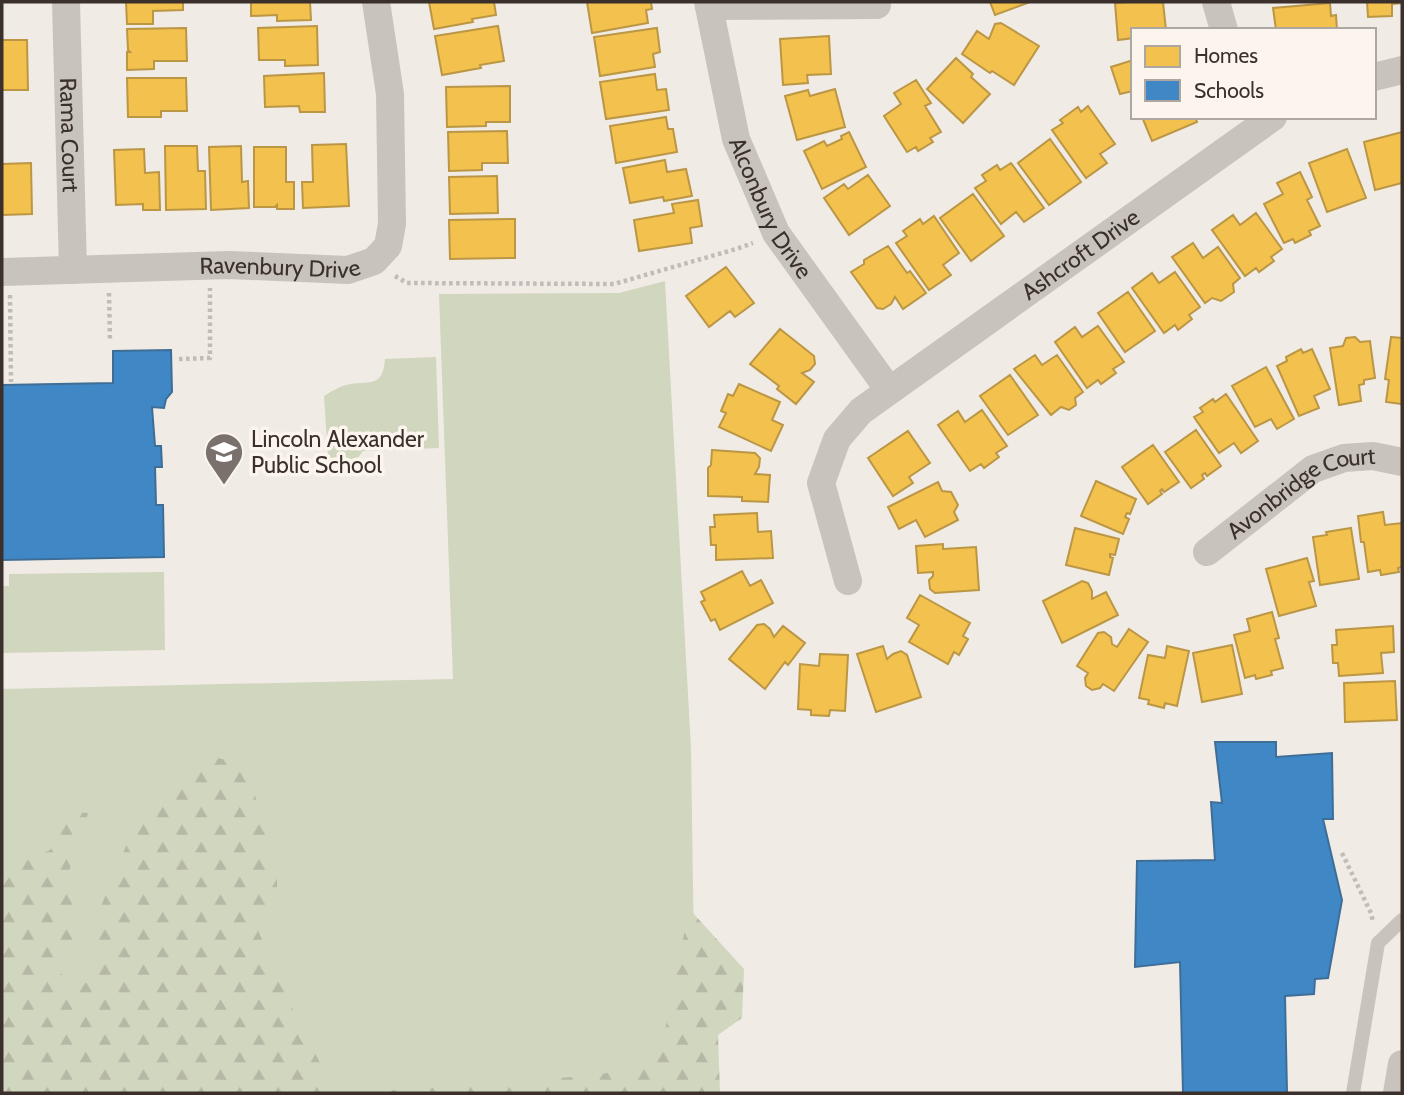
<svg xmlns="http://www.w3.org/2000/svg" width="1404" height="1095" font-family="Cabin,sans-serif">
<defs>
<pattern id="forest-firs" width="22" height="20" patternUnits="userSpaceOnUse" patternTransform="scale(1.75)"><rect width="22" height="20" fill="#d1d6bf"/><path d="M5 1l3.5 6h-7zM16 11l3.5 6h-7z" fill="#b4b8a4"/></pattern>
</defs>
<rect width="100%" height="100%" fill="#f0ebe5"/>
<path fill="#d1d6bf" d="M665,281L691,748L696,1093H2V689L453,679L439,294L619,293Z
M436,357L439,448L363,451L357,459H328L324,396C332,391 340,386 350,384C371,381 383,387 385,359Z
M164,572L165,650L2,653V586H9V574Z"/>
<path fill="url(#forest-firs)" d="M200,755L245,763L277,866V895L252,917L289,1001L335,1093H2V886L22,862L50,850L69,812L88,813L78,849L64,882L84,892L73,915L75,951L60,972L73,986L100,980L87,940L128,841Z
M692,912L744,969L742,1018L718,1035L720,1093H355L600,1075L660,1056L685,929Z"/>
<path fill="#f2c14e" stroke="#bb9644" stroke-width="2" d="M126,2H183V10L153,11V24H127Z
M251,2H310L311,20L277,21V15L251,16Z
M429,2H494L496,15L472,19L473,22L434,29Z
M587,2H651L652,9L646,10L648,23L592,33Z
M990,2H1030L995,15Z
M1129,2H1163L1166,30H1133V38L1118,40L1115,3Z
M1367,2H1402V3L1392,4V16L1368,17Z
M1330,3L1331,16L1336,15L1337,30H1276L1273,8Z
M1001,23L1039,46L1014,85L992,71L990,73L962,54L977,31L989,39L995,24Z
M317,26L318,65L285,66V60H259L258,28Z
M498,26L504,61L480,65L481,68L442,75L435,36Z
M186,28L187,61H154V69L127,70V52H130L128,50L127,29Z
M657,28L660,52L653,54L655,67L600,76L594,37Z
M829,36L831,74L807,75L808,83L783,85L780,39Z
M2,40H27L28,90H2Z
M956,58L973,74L971,77L990,94L963,123L927,89Z
M1133,60V91L1120,94L1111,67Z
M324,73L325,112H300L299,106L265,107L264,76Z
M655,74L657,90L666,89L669,110L606,119L600,82Z
M127,78H186L187,111H161V117H128Z
M916,80L931,103L925,106L941,132L930,138L933,142L918,151L916,147L907,152L884,116L901,104L894,93Z
M510,86V122H486V126L447,127L446,87Z
M835,89L845,127L797,140L785,96L808,90L810,96Z
M1088,106L1115,144L1100,154L1107,163L1086,178L1052,130L1063,123L1060,120L1078,107L1081,112Z
M666,117L668,129H673L677,152L616,163L610,126Z
M1142,117H1195L1197,122L1152,141Z
M507,131L508,163H482V170L449,171L448,132Z
M849,132L866,167L822,189L804,151L824,141L827,146L842,139L841,136Z
M1402,132V183L1375,190L1364,142Z
M1050,139L1081,182L1049,205L1018,163Z
M346,144L349,206L303,208L302,182H313L312,145Z
M165,146H197L198,171H205L206,209L166,210Z
M241,146L242,182L248,181L249,208L211,210L209,147Z
M254,147H286V182H294V209H277V205L275,207H254Z
M144,149L145,173L159,172L160,210H143V204L116,205L114,150Z
M1347,149L1366,198L1327,212L1309,163Z
M665,160L667,172L686,169L692,196L664,201L663,197L630,203L623,168Z
M31,163L32,214L2,215V164Z
M1011,163L1044,208L1024,222L1016,212L1001,224L975,188L986,181L982,175L997,165L1000,170Z
M1300,172L1312,197L1307,200L1320,226L1309,231L1311,235L1295,243L1293,239L1284,243L1264,204L1283,194L1277,183Z
M868,175L890,206L849,235L824,198L844,184L848,189Z
M497,176L498,213L450,214L449,177Z
M973,194L1004,236L971,261L940,218Z
M698,200L702,226L690,228L692,243L639,251L634,220L674,213L672,204Z
M1256,213L1282,249L1271,257L1274,261L1259,272L1256,268L1245,276L1212,230L1233,215L1240,225Z
M934,216L959,253L943,265L951,275L929,290L896,243L907,236L903,231L920,219L923,224Z
M515,219V258L450,259L449,220Z
M1193,243L1203,258L1218,247L1240,278L1233,284L1234,292L1221,301L1212,298L1205,303L1172,257Z
M888,246L907,273L910,271L926,293L903,309L895,297L891,304L883,309L877,308L851,272L864,264V260Z
M726,267L754,303L735,317L730,311L709,327L686,296Z
M1175,272L1200,307L1189,315L1192,319L1178,330L1175,325L1164,333L1132,288L1152,273L1159,283Z
M1128,292L1155,331L1125,352L1098,313Z
M1098,326L1124,362L1113,369L1116,373L1101,384L1098,380L1087,388L1055,342L1075,327L1082,337Z
M780,329L814,356L815,364L810,370L802,373L814,382L796,404L777,389L779,386L750,364Z
M1355,337L1360,342L1370,341L1375,378L1364,380V384L1359,385L1361,401L1339,405L1330,348L1343,346L1346,338Z
M1391,337L1402,338V404L1386,402L1389,380L1385,379Z
M1301,349L1303,353L1312,349L1330,389L1314,396L1319,408L1299,416L1277,366L1287,361L1286,357Z
M1035,355L1042,365L1057,355L1083,392L1075,398L1076,405L1069,410L1061,407L1051,415L1014,369Z
M1266,367L1294,419L1277,429L1271,419L1255,427L1232,386Z
M1010,375L1038,415L1008,435L980,396Z
M739,384L780,402L772,420L783,425L771,451L719,427L726,413L721,411L728,394L733,396Z
M1226,394L1258,441L1241,453L1234,443L1219,453L1194,417L1203,412L1200,408L1213,399L1215,402Z
M982,410L1007,446L996,453L999,457L984,468L981,464L970,471L938,425L958,411L965,422Z
M1196,430L1221,466L1207,476L1205,473L1202,475L1204,479L1191,488L1165,452Z
M908,431L930,463L909,477L913,483L893,496L868,458Z
M1153,445L1179,482L1164,492L1162,489L1160,491L1162,494L1148,504L1122,467Z
M712,450L755,453L760,458L759,467L755,474L770,475L768,502L742,501V497L708,496V468L711,465Z
M1096,481L1136,499L1130,514L1127,513L1125,517L1129,519L1123,534L1081,516Z
M938,482L942,491L951,492L958,505L954,512L958,520L925,537L916,520L899,529L888,507Z
M1383,512L1385,525L1402,523V567L1398,568L1399,572L1381,575L1380,570L1368,572L1364,542H1361L1358,516Z
M757,513L758,532L771,531L773,558L716,560V545H711L710,527H715L714,515Z
M1075,528L1119,539L1115,555L1110,554V557L1113,558L1109,575L1066,565Z
M1351,528L1359,579L1320,585L1313,537L1327,535L1326,532Z
M943,544V549L976,547L979,590L935,593L930,589L929,580L933,576V572L918,573L916,546Z
M1307,558L1314,581L1309,582L1316,606L1279,616L1266,569Z
M742,571L750,586L761,580L773,603L720,630L715,619L711,621L701,602L705,600L701,592Z
M1082,581L1088,583L1092,591V599L1106,592L1118,615L1062,643L1043,601Z
M920,595L970,623L963,636L968,639L959,655L954,652L948,664L909,642L919,625L907,618Z
M1272,612L1279,638L1275,639L1283,668L1271,671L1272,675L1256,679L1255,675L1245,678L1234,635L1250,631L1247,619Z
M764,624L770,629L774,637L783,626L805,643L788,665L785,662L765,689L729,659L757,625Z
M1393,626L1394,652L1381,653L1383,673L1339,676L1338,663H1333L1332,645H1337L1336,630Z
M1129,629L1148,642L1114,691L1103,684L1100,688L1092,690L1086,686L1085,678L1088,673L1077,666L1098,633L1104,632L1111,637L1112,644L1117,647Z
M1232,645L1242,694L1202,702L1193,653Z
M883,646L887,659L893,654L901,651L907,655L921,697L876,712L857,654Z
M1167,646L1189,651L1177,706L1165,703L1164,708L1148,704L1149,700L1139,698L1148,655L1165,658Z
M820,654L848,655L845,711L830,710L829,716L811,715V710L798,709L800,664L819,666Z
M1395,681L1397,720L1345,722L1344,683Z"/>
<path fill="#3f88c5" stroke="#3e6e97" stroke-width="2" d="M171,350L172,392L166,399L164,408L152,407L155,446H161L162,467H155L156,505H163L164,557L2,560V385L113,383V351Z
M1215,742H1276V757L1332,753L1333,819H1323L1342,900L1328,978L1315,979L1314,994L1285,996L1287,1093H1183L1180,962L1135,967L1137,861L1215,860L1211,802L1222,803Z"/>
<g fill="none" stroke-linecap="round" stroke-linejoin="round">
<path stroke="#c2bbb6" stroke-width="4.5" stroke-dasharray="3.5 3.5" stroke-linecap="butt" d="M395,276L407,283L614,284L736,249L753,243
M109,293L110,341
M10,295L11,382
M179,359L210,358V288
M1342,853L1371,913L1373,922"/>
<path stroke="#c9c3be" stroke-width="14" d="M1353,1093L1378,943L1402,920"/>
<g stroke="#c9c3be" stroke-width="28">
<path id="s1" d="M66,2L73,270"/>
<path id="s2" d="M708,2L736,139L776,233L889,390"/>
<path d="M1216,2L1224,30"/>
<path d="M709,6L877,5"/>
<path d="M1374,77L1402,70"/>
<path id="s3" d="M2,272L229,265L348,270L374,261L388,246L392,224L390,94L376,2"/>
<path id="s4" d="M1207,552L1313,469L1344,458L1373,456L1402,462"/>
<path id="s5" d="M848,581L821,483L837,439L861,411L1273,117"/>
<path d="M1397,1093L1402,1064"/>
</g>
</g>
<defs>
<g id="school-pin" transform="scale(2.0125)"><path d="M0 17L-7.5 6A9.5 9.5 0 1 1 7.5 6Z" fill="#7a716c" stroke="#fbf5ee"/><path d="M0-5L7-2L0 1L-7-2ZM-4 1L0 2.5L4 1V4Q0 6-4 4Z" fill="#fff"/></g>
</defs>
<g fill-rule="evenodd">
<use href="#school-pin" x="224" y="452"/>
</g>
<g text-anchor="middle" stroke-width="7" stroke-linejoin="round" paint-order="stroke">
<g font-size="23" fill="#3b302b" stroke="#fbf5ee">
<text dy="8" stroke="none"><textPath href="#s1" startOffset="133">Rama Court</textPath></text>
<text dy="8" stroke="none"><textPath href="#s2" startOffset="217">Alconbury Drive</textPath></text>
<text dy="8" stroke="none"><textPath href="#s5" startOffset="455">Ashcroft Drive</textPath></text>
<text dy="8" stroke="none"><textPath href="#s3" startOffset="278">Ravenbury Drive</textPath></text>
<text dy="8" stroke="none"><textPath href="#s4" startOffset="114">Avonbridge Court</textPath></text>
</g>
<g font-size="23" fill="#3b302b" stroke="#fbf5ee" text-anchor="start">
<text x="251" y="447">Lincoln Alexander<tspan x="251" dy="26">Public School</tspan></text>
</g>
</g>
<rect width="1404" height="1095" fill="none" stroke="#3b302b" stroke-width="7"/>
<rect x="1131" y="28" width="245" height="91" fill="#fbf5ee" stroke="#aea6a0" stroke-width="2"/>
<rect x="1145" y="46" width="35" height="21" fill="#f2c14e" stroke="#aea6a0" stroke-width="2"/>
<text x="1194" y="63" font-size="21" fill="#3b302b">Homes</text>
<rect x="1145" y="80" width="35" height="21" fill="#3f88c5" stroke="#aea6a0" stroke-width="2"/>
<text x="1194" y="98" font-size="21" fill="#3b302b">Schools</text>
</svg>
